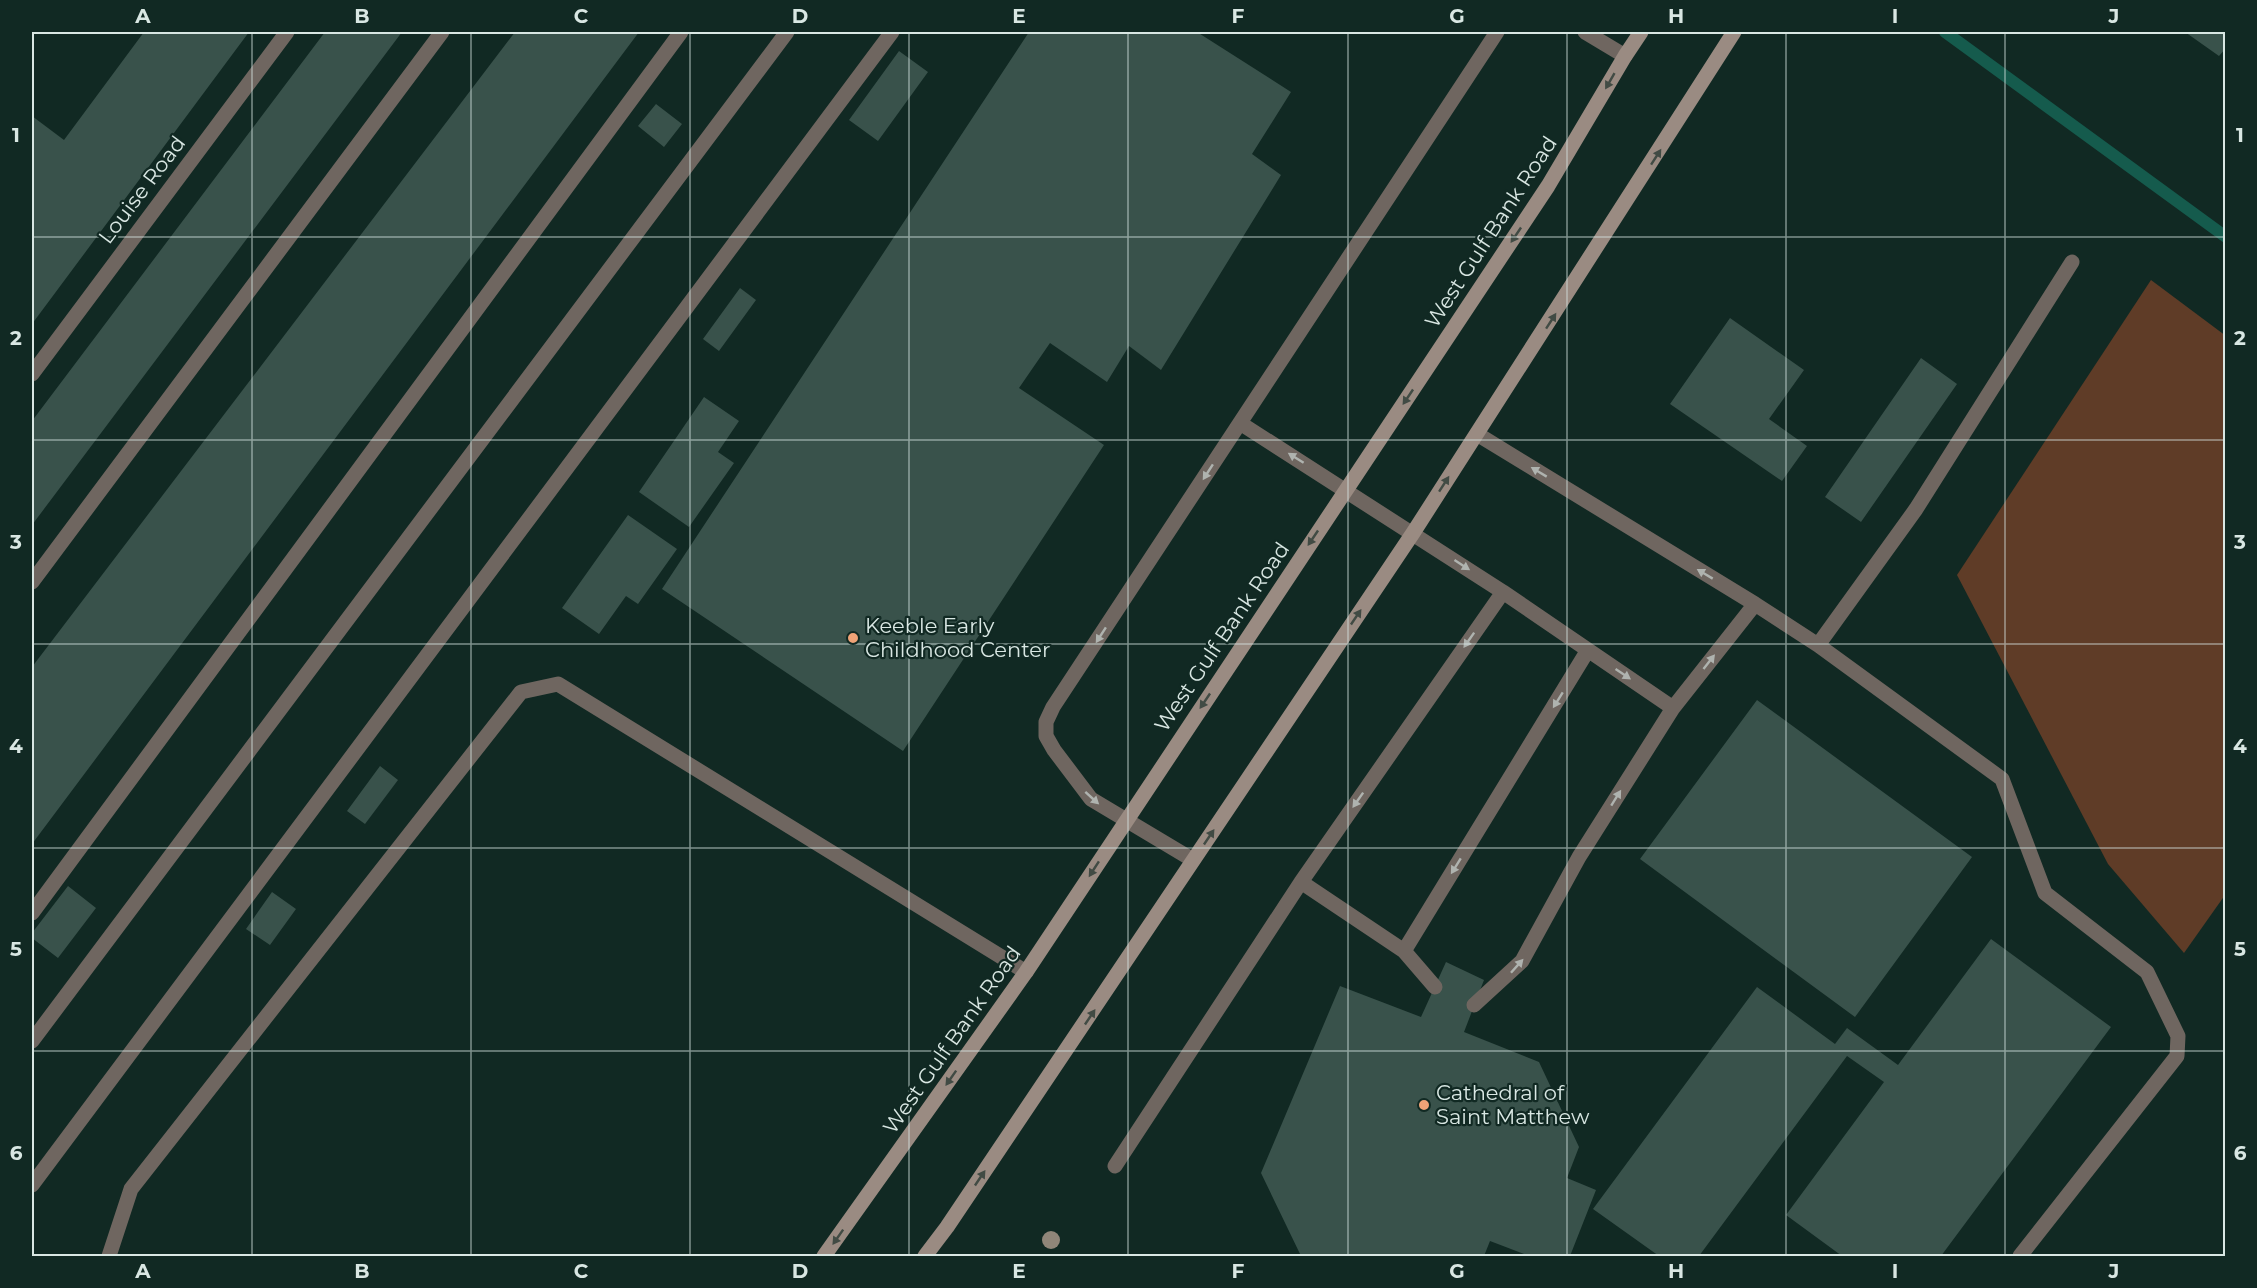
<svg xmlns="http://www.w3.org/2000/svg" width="2257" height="1288" font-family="Montserrat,sans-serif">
<rect width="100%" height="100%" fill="#112923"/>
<path fill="#5f3c27" d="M2151,280L2226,336L2225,895L2184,953L2108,864L1957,575Z"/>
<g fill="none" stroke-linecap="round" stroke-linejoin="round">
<path stroke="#155b4d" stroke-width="12" d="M1945,32L2226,237"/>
</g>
<path fill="#39524b" d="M144,32H249L32,324V116L64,140Z
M325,32H402L32,525V421Z
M515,32H639L32,844V667Z
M1029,32H1197L1291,92L1252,154L1281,175L1161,370L1129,346L1107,382L1050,343L1019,388L1104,445L903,751L662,589Z
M2185,32H2226V48L2219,56Z
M899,51L928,72L878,141L849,120Z
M656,104L682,124L664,147L638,126Z
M740,288L756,300L719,351L703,339Z
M1730,318L1804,370L1769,419L1807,446L1782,481L1670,404Z
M1921,358L1957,384L1861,522L1825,497Z
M704,397L739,421L718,452L734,463L689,527L639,492Z
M628,515L677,549L638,604L626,596L599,634L562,608Z
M1757,700L1972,857L1855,1017L1640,859Z
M380,766L398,780L365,824L347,811Z
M68,886L96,908L58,958L32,938V933Z
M272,892L296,909L270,945L246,929Z
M1991,939L2111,1027L1941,1256H1842L1786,1215L1884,1082L1847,1056L1699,1256H1659L1593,1209L1757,987L1835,1044L1847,1028L1898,1065Z
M1446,962L1484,980L1464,1032L1539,1062L1579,1147L1567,1178L1596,1190L1570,1256H1529L1490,1241L1484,1256H1301L1261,1173L1340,986L1421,1017Z"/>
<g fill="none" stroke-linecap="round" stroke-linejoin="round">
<path stroke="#6f6660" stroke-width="15" d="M1585,32L1625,56
M1240,423L1503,592L1673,708
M1477,434L1755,604L1818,645L2002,779L2045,893L2147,972L2178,1036L2177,1056L2020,1256
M32,582L442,32
M1818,645L1916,509L2072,262
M1193,860L1091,799L1054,750L1046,736V722L1053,707L1497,32
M1301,882L1404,951L1435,987
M32,913L681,32
M1404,951L1588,650
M1474,1005L1522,961L1579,857L1673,708L1755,604
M32,1041L787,32
M1115,1166L1301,882L1503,592
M32,1185L892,32
M109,1256L131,1189L521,692L558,684L1026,972"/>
<path stroke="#6f6660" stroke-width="15" d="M32,374L287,32"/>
<path stroke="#9a8b82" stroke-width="15" d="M824,1256L1026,972L1548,186L1625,56L1641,32
M925,1256L947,1227L1413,533L1734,32"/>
</g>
<circle fill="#908679" cx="1051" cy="1240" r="9"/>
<defs><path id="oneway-solid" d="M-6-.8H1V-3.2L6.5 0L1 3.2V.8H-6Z" transform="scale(1.5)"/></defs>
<g fill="#414b44">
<use href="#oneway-solid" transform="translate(1610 81) rotate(120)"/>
<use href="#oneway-solid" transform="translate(1656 157) rotate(-57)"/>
<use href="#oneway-solid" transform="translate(1516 235) rotate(124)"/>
<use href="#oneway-solid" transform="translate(1551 321) rotate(-57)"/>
<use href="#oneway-solid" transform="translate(1408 397) rotate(124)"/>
<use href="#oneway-solid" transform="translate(1444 484) rotate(-57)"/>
<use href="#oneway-solid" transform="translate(1313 538) rotate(124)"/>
<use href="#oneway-solid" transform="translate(1356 617) rotate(-56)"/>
<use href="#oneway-solid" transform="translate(1205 701) rotate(124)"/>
<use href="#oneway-solid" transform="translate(1209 837) rotate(-56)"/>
<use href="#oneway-solid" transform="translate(1094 869) rotate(123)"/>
<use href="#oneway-solid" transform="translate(1090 1017) rotate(-56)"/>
<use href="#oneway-solid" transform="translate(951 1078) rotate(125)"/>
<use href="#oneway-solid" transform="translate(980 1178) rotate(-56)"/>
<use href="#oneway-solid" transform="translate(838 1237) rotate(125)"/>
</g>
<g fill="#afb3af">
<use href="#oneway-solid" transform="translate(1296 458) rotate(-148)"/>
<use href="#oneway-solid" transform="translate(1208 472) rotate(123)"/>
<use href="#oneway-solid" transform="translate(1539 472) rotate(-149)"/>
<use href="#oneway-solid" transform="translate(1462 565) rotate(33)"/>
<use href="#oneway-solid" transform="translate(1705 574) rotate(-149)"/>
<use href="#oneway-solid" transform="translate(1101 635) rotate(123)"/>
<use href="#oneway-solid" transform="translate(1469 640) rotate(125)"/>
<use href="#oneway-solid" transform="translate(1709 662) rotate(-52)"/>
<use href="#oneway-solid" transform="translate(1623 674) rotate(34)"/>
<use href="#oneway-solid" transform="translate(1558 700) rotate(122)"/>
<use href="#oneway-solid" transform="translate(1092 798) rotate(42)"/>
<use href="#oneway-solid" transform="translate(1616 798) rotate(-58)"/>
<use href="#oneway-solid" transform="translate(1358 800) rotate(125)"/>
<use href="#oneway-solid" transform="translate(1456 866) rotate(122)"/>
<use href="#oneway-solid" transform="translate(1517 966) rotate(-48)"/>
</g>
<path fill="none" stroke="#d9e7e3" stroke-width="1.5" stroke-opacity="0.55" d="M252,32V1256M471,32V1256M690,32V1256M909,32V1256M1128,32V1256M1348,32V1256M1567,32V1256M1786,32V1256M2005,32V1256M32,237H2226M32,440H2226M32,644H2226M32,848H2226M32,1051H2226"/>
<g fill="#efa377" stroke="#112923" stroke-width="2">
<circle cx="853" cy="638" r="6"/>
<circle cx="1424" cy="1105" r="6"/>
</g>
<g text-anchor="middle" stroke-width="4.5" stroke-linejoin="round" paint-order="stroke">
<g font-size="21" fill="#d9e7e3" stroke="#112923">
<text transform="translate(142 190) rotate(-53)" y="7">Louise Road</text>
<text transform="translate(1491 232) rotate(-57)" y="7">West Gulf Bank Road</text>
<text transform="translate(1222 637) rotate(-56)" y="7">West Gulf Bank Road</text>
<text transform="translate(952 1040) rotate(-55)" y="7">West Gulf Bank Road</text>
</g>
<g font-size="21" fill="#d9e7e3" stroke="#112923" text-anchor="start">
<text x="865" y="633">Keeble Early<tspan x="865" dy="24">Childhood Center</tspan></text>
<text x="1436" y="1100">Cathedral of<tspan x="1436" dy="24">Saint Matthew</tspan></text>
</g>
</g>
<rect width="2257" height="1288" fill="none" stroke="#112923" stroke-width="66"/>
<rect x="33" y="33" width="2191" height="1222" fill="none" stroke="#d9e7e3" stroke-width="2"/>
<g font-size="20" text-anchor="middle" font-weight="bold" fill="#d9e7e3">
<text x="143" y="23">A</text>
<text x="362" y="23">B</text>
<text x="581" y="23">C</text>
<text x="800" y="23">D</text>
<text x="1019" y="23">E</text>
<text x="1238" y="23">F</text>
<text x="1457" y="23">G</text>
<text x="1676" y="23">H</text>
<text x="1895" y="23">I</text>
<text x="2114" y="23">J</text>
<text x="16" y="142">1</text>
<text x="2240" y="142">1</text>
<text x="16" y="345">2</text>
<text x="2240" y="345">2</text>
<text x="16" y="549">3</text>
<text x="2240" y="549">3</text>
<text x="16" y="753">4</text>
<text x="2240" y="753">4</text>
<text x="16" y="956">5</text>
<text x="2240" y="956">5</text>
<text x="16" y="1160">6</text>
<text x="2240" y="1160">6</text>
<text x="143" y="1278">A</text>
<text x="362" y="1278">B</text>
<text x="581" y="1278">C</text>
<text x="800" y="1278">D</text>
<text x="1019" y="1278">E</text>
<text x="1238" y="1278">F</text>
<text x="1457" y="1278">G</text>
<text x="1676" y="1278">H</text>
<text x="1895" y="1278">I</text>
<text x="2114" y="1278">J</text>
</g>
</svg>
